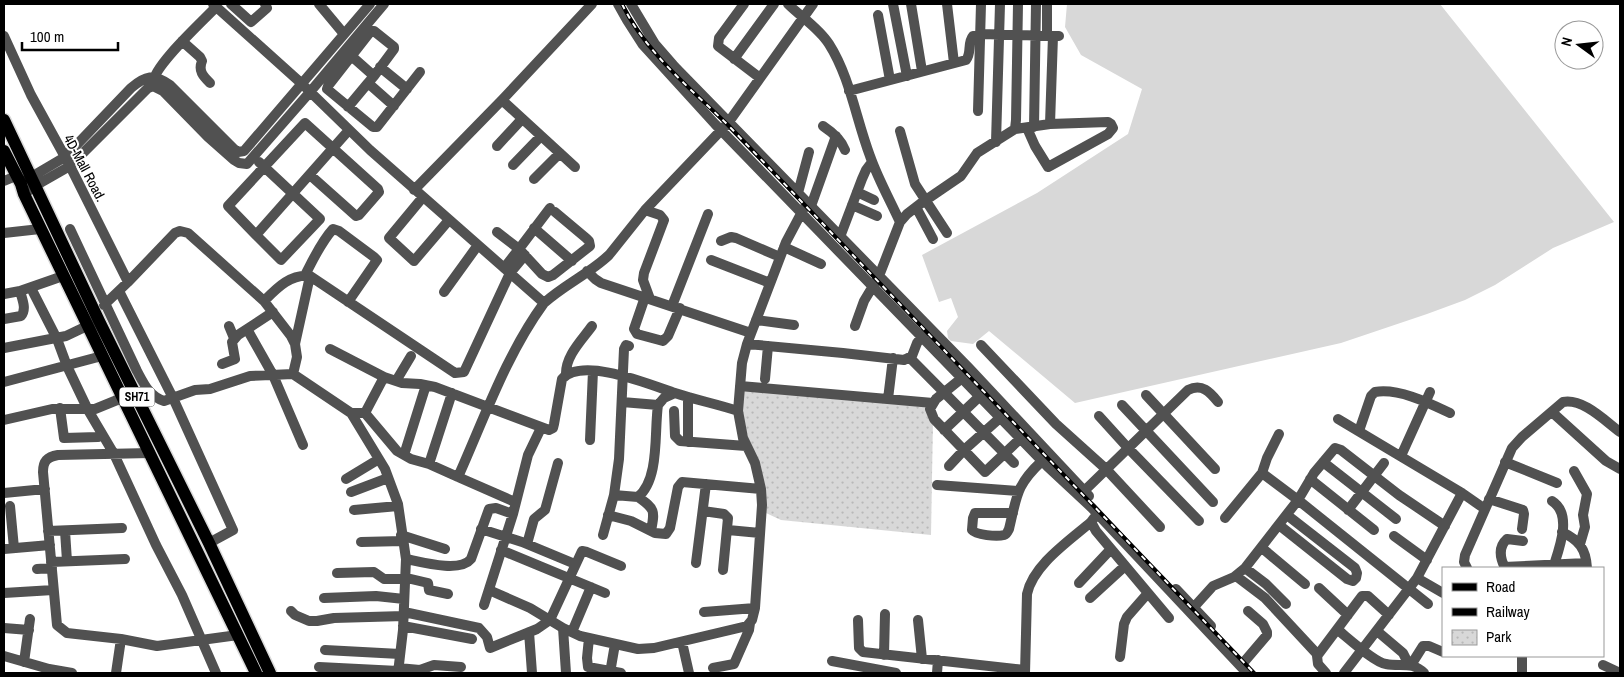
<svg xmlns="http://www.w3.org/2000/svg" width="1624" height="677" font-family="'Archivo Narrow',sans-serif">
<defs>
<pattern id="park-dots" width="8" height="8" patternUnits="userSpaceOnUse" patternTransform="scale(1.25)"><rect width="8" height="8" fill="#d8d8d8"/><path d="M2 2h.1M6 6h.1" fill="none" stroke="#b8b8b8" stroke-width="1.8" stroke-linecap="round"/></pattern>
</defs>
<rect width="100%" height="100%" fill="#fff"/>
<path fill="url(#park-dots)" d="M744,387L929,401L933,419L931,535L781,520L766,513L763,477L742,420Z"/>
<path fill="#d8d8d8" d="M1067,4H1440L1614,222L1553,248L1495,285L1465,300L1427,314L1341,343L1075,403L989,331L973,344L951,341L948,338L947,331L958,317L951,298L939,302L922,255L1037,193L1128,134L1142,89L1081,55L1065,27Z"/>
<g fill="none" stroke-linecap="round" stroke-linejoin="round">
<g stroke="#dbdbdb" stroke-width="15">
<path id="major" d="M4,120L99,321L209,543L270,673
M4,151L21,184L24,194L256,673"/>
</g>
<path stroke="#515151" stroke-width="10" d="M213,4L301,83L370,150L544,303C564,285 590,273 609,255L645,210L728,123L813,4
M231,4L251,22L267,8L265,4
M319,4L344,34
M618,4L627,20L643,45L715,124L1047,466L1092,508L1247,673
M631,4L655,44L675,67L969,368L1089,496
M744,4L719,38L718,46L760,78
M788,4C801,17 819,28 829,44C850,77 856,119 870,156C878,179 890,200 900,222L879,276L864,301L855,326
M893,4L907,76
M911,4L922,71
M947,4L954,63
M1047,4V36
M878,15L890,80
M4,36L31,95L70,166L128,282L104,305
M182,41L200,57L202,61C198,71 203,76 210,83
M348,53L374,76L368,83L394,106
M734,59L774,4
M380,67L407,89
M374,76L394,49V47L374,31H371L328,86L327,89L373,127H377L420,72
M153,83C153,66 203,21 216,7
M849,91L966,60C972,53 967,43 973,36L981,34L1059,36
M502,100L575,167
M348,107L368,83
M978,111L981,4
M1050,124L1053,36
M823,126C832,132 841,139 845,150
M1034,127L1036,4
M1015,129L1016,120L1018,4
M900,131L915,184L947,233
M996,142L1000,4
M497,146L522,119
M259,162L320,219L281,260L256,235L349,130
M513,165L541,136
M534,179L560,153
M26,180L65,157L131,88C145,76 154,73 170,85L234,149L238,152L244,151L370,4
M4,181L16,176
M414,190L502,100L592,4
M857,192L874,200
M798,193L809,152
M24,194L35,186L70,166L148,88L153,86L163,91L208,137L234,160L239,163L247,164L310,92L384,4
M423,197L389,238L414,261L449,220
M852,205L877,216
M811,206L836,136
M916,207L933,239
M550,208L519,249L542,274L548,277L553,275L590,246L589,241L586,238L555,212
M645,210L660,215L664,220L644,273L643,280L650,299
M900,222L907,214L920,204L961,176L977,153L1015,129L1050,124L1108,122L1111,124L1113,128L1108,134L1048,167L1035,146L1027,128
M534,228L572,261
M70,229L137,371C144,384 149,396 164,401L195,390L210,389L250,376L293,374L351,413H365L384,377L402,383L420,384L435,387L549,430L553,428L554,424L562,379C582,356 651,385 675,393C696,400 717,404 738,411L743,438L755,463L761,489L762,505L755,608L752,620L747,626L654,648L638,649L580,636L563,628L530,608L489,590
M497,232L519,249L504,268
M4,233L40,229
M256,235L228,206L305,123L378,189L379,192L359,215L356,216L310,175
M840,237L862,179L866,170L872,162
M721,241L731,237L736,238L780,257
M784,247L821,264
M711,260L770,283
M587,271L595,279L601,283L751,333
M305,275C313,260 321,242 333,229L339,231L374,257L377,260L348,302
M128,282L175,233L180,231L188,233L264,301L291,336L295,344L297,357L293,374
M31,288L57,339L67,366L88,410L114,454L156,545L182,595L216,673
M119,291L173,398L233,530L209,543
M444,292L478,245
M4,294L20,291L63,276
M645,297L634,329L637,334L663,341L668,336L680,308
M264,301C277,288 290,274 310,276L455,373L464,372L510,273L525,255
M672,306L708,214
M4,319L21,316C27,309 22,299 20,291
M756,320L794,325
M229,326L234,338
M247,329L273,375L303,445
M295,344L310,276
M747,344L843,353L904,360L912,356L917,343L926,331
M981,345L1056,424L1106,469L1160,527
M4,348L66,336L87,326
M330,349L384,377
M910,358L1014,463
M222,364L235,359L232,342L238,335L273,312
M566,375C565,356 582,340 592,326
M962,378L936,399L930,409L934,419L985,472L1021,438
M765,379L768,346
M396,381L411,356
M4,382L102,356
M740,386L933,403
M1146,395L1215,469
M688,397V442
M888,399L893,358
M622,402L658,405
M1122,405L1213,502
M60,408L64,438L98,437
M674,411L675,436L680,441L746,446
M738,411L742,363L747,344L786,242L804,208
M351,413L385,469L398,504L406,559L403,630L398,673
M365,413L397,451L411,459L429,464L458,477C484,419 506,355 544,303
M1553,413L1606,461L1620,469
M1099,416L1128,448L1199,521
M1338,419L1462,493L1485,509
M4,420L52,409H95L122,398
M944,430L980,396
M1359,431L1371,396L1375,392C1399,388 1429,403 1450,413
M590,440L593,371
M150,453L58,455C47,457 43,461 43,472L57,625L67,633L121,639L157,646L238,635
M404,455L426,385
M1401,456L1430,392
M1323,462L1396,519
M1505,462L1557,483
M429,464L452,393
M949,466L964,450L1001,417
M1574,471L1587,494L1583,515L1585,527L1580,544
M1262,473L1267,458L1279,434
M458,477L515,502
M346,479L379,459
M1310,479L1374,530
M937,485L1018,491
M351,492L388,478
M4,493L45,489
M1081,494L1188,390C1202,383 1210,392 1218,402
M614,495L638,497C660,479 654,432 658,405L664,398L675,393
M638,497C655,509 655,510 651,531
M1489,499L1523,510L1524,514L1522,529
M1552,501C1573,514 1559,549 1553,568
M10,506L14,548
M354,510L398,506
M1348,510L1384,463
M703,511L724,514L728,518L723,570
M1013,513H975L973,518L972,530C976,535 997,537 1004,535C1007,534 1007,533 1009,529C1017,496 1016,485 1042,461
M608,515L631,521L655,533L666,534L670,528L678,487L682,482L761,489
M1094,518L1091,522L1096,531L1148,593
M1225,518L1262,473L1298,500L1314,473L1335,448L1341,450L1399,495L1445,526
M1279,525L1347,579L1353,581L1356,578L1357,573L1355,568L1287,515
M481,529L522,542L575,564
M728,530L760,533
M48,531L122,528
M65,531L67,561
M1562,532C1579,540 1586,549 1587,568
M401,535L445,549
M603,535L614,495L619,459L624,349L626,345L629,346
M1394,536L1427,560
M361,542L403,541
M527,544L534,519L545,510L558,463
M1262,548L1305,584
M4,549L50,545
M501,550L605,593
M406,559C421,562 460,573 471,559L489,509L496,508L513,514L528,455L541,428
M51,562L125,559
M696,563L706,484
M1504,567L1586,563
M1245,568L1266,584L1286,604
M1467,568L1464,562L1465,555L1512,448L1522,437L1563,402C1583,398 1605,421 1620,432
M1505,568C1500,558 1498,547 1507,539L1523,541
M37,569L52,568
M337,573L374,572L384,579H411L428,583L429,590L448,594
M1236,576L1265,598L1318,655
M1417,578L1443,593
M1079,583L1111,549
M1319,588L1348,615
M1176,589L1211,626
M4,593L53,590
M324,598L376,596L404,599
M1090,598L1125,566
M484,605L513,514
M1194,607L1213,586L1234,577L1245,568L1298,500L1428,604
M291,611L295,615L309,621H317L334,618L404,616
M404,612L479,628L487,637L490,648L537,629L550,620L582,551L587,552L621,566
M704,612L755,608
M858,620L859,648L863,652L1025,670
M918,620L922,659
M403,626L472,639
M4,628L29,630
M563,628L566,673
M1338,630C1348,638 1374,662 1386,664C1400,667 1413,661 1424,673
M1377,631L1403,653L1409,665
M529,632L532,673
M572,632L591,587
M589,638L587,658L588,667L621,673
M682,642L689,673
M325,650L400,654
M884,655L885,614
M4,656L49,669L72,673
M1522,656V673
M1120,657L1124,624L1127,617L1148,593L1169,618
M832,661L896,673
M24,662L30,619
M1244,662L1267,635V632L1263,624L1248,611
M1411,665L1423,646H1429L1443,652
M1603,665L1620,673
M319,667L398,671
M398,668L420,670L434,665L461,667
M713,668L734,664L749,630L750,623
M116,673L121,639
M610,673L615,644
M937,673L938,660
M1025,673L1027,594C1033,565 1069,541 1091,522
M1326,673L1318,664L1317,656L1362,596H1368L1389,615
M1344,673L1417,578L1462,493"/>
<use href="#major" stroke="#000" stroke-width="12"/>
<g stroke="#000" stroke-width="4">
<path id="rail" d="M622,4C646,53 690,88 728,125L1254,673"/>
</g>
<use href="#rail" stroke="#fff" stroke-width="2" stroke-dasharray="5.5" stroke-linecap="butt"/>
</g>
<g text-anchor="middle" stroke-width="4" stroke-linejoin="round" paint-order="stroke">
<rect fill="#fff" stroke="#4c4c4c" stroke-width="1" x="119.5" y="387.5" width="35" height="19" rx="4"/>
<g font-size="12" font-weight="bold" fill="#000">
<text x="137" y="401">SH71</text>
</g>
<g font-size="14" fill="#000" stroke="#fff">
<text transform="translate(85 168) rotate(62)" y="5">4D-Mall Road.</text>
</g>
</g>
<rect width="1624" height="677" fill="none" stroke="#000000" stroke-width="10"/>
<rect x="1442" y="567" width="162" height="90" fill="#ffffff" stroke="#999999"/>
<rect x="1452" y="583" width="25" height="8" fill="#000000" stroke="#999999"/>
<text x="1486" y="592" font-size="15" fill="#000000">Road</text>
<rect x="1452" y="608" width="25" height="8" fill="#000000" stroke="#999999"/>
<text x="1486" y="617" font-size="15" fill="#000000">Railway</text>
<rect x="1452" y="630" width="25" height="15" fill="url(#park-dots)" stroke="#999999"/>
<text x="1486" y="642" font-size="15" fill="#000000">Park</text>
<g transform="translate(1579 45) rotate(285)"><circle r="24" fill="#ffffff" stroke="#999999"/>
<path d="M0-4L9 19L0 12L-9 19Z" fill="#000000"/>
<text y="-8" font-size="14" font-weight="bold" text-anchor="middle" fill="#000000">N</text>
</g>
<path d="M22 42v8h96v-8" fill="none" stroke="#000000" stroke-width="2.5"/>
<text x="30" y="42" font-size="15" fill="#000000" stroke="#ffffff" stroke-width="4" paint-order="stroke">100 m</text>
</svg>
